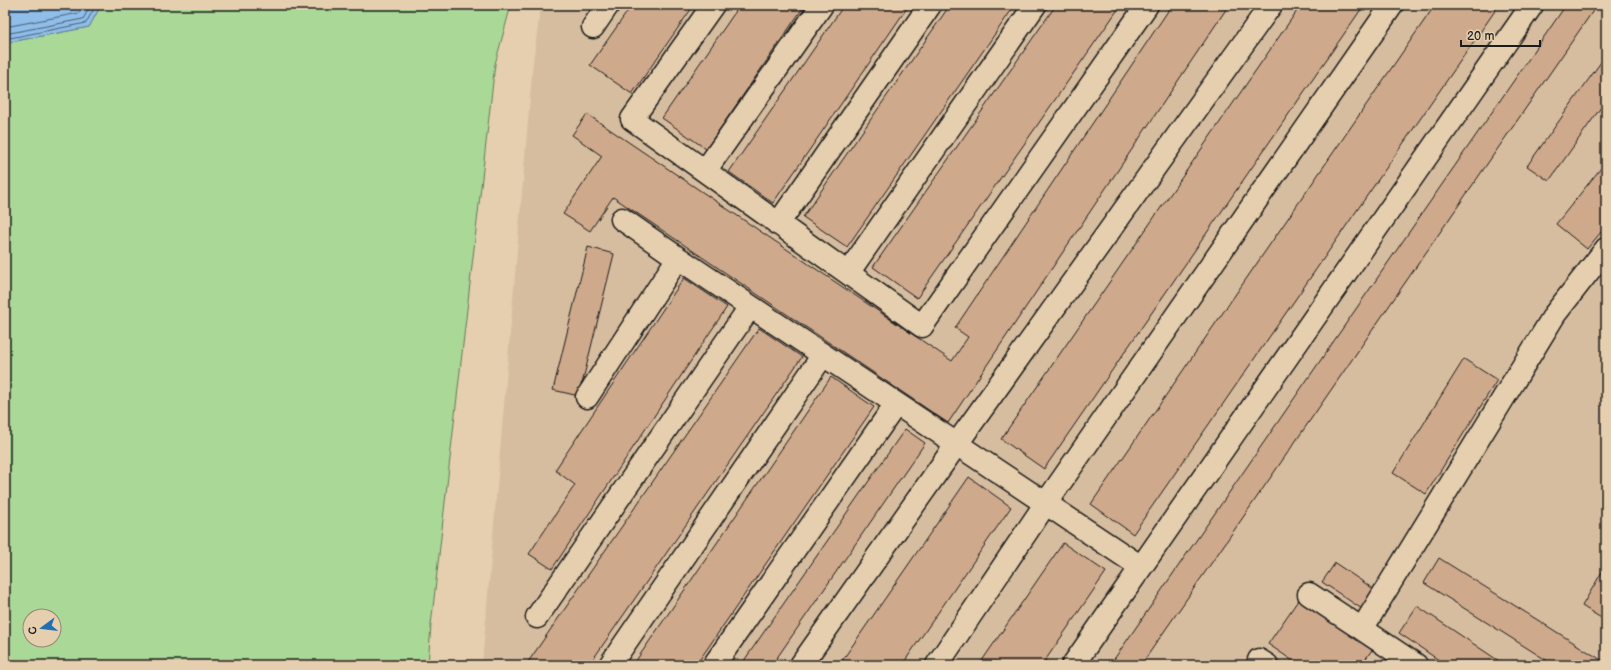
<svg xmlns="http://www.w3.org/2000/svg" width="1611" height="670" font-family="'Balsamiq Sans',sans-serif">
<rect width="100%" height="100%" fill="#e5cfae"/>
<filter id="ink" filterUnits="userSpaceOnUse"><feTurbulence type="fractalNoise" baseFrequency=".025" numOctaves="2"/><feDisplacementMap in="SourceGraphic" scale="8" xChannelSelector="R" yChannelSelector="G"/><feConvolveMatrix kernelMatrix="1 2 1 2 8 2 1 2 1" color-interpolation-filters="sRGB"/></filter>
<g filter="url(#ink)">
<path fill="#d6bd9f" d="M541,5H1606V665H482L533,62Z"/>
<path fill="#aad897" stroke="#637a5a" fill-rule="evenodd" d="M100,5H511L495,64L431,625L428,665H5V43L89,27L100,7ZM30,616H54V640H30Z"/>
<path fill="#8fbeea" stroke="#617d98" d="M5,5H100V7L89,27L5,43Z"/>
<g fill="none" stroke-linecap="round" stroke-linejoin="round">
<path stroke="#4a5d6e" stroke-width="1" d="M5,27L79,13L84,5
M5,34L83,19L91,5
M5,39L86,23L96,5"/>
</g>
<path fill="#cfa98c" stroke="#1c1c1c" d="M632,5H694L632,94L590,65Z
M740,5H805L706,149L662,118Z
M844,5H909L773,203L729,172Z
M950,5H1015L847,247L803,217Z
M1056,5H1121L917,298L873,267Z
M1172,5H1229L948,423L613,197L590,231L563,214L602,156L572,135L587,114L952,361L968,337L955,328Z
M1301,5H1364L1044,469L1001,439Z
M1435,5H1499L1133,534L1091,504Z
M1566,5H1597L1141,665H1110Z
M1606,55V104L1604,103L1549,181L1527,166Z
M1601,168L1606,171V226L1587,249L1556,224Z
M588,247L614,254L579,396L553,390Z
M684,278L727,307L552,569L529,554L575,485L555,470Z
M759,328L802,357L589,665H526Z
M1464,359L1497,380L1426,494L1393,473Z
M831,377L874,407L696,665H633Z
M905,429L925,443L772,665H741Z
M969,477L1011,507L902,665H839Z
M1063,543L1106,572L1042,665H979Z
M1439,558L1606,663V665H1554L1424,583Z
M1335,563L1375,590L1362,609L1322,582Z
M1606,565V621L1582,606Z
M1299,599L1372,650L1361,665H1299L1268,644Z
M1417,606L1505,665H1446L1399,633Z"/>
<g fill="none" stroke-linecap="round" stroke-linejoin="round">
<g stroke="#1c1c1c" stroke-width="25">
<path id="minor" d="M713,5L632,119L922,326L1147,5
M593,27L608,5
M705,171L822,5
M622,219L678,258
M778,224L930,5
M848,273L1035,5
M587,397L678,258L1141,567
M1309,594L1362,629
M537,617L750,307
M1259,660L1267,665
M610,665L823,355
M714,665L896,404
M801,665L956,445L1271,5
M937,665L1046,503L1392,5
M1073,665L1532,5
M1416,665L1362,629L1555,314L1606,249"/>
</g>
<use href="#minor" stroke="#e5cfae" stroke-width="22"/>
</g>
</g>
<rect width="1611" height="670" fill="none" stroke="#e5cfae" stroke-width="20"/>
<rect x="10" y="10" width="1591" height="650" fill="none" stroke="#1c1c1c" stroke-width="1.5" filter="url(#ink)"/>
<g transform="translate(42 628) rotate(255)"><circle r="19" fill="#e5cfae" stroke="#958774"/>
<path d="M0-3L7 15L0 10L-7 15Z" fill="#1f6fb2"/>
<text y="-6" font-size="11" font-weight="bold" text-anchor="middle" fill="#1c1c1c">С</text>
</g>
<path d="M1461 40v6h79v-6" fill="none" stroke="#1c1c1c" stroke-width="2"/>
<text x="1467" y="40" font-size="12" fill="#1c1c1c" stroke="#e5cfae" stroke-width="3" paint-order="stroke">20 m</text>
</svg>
